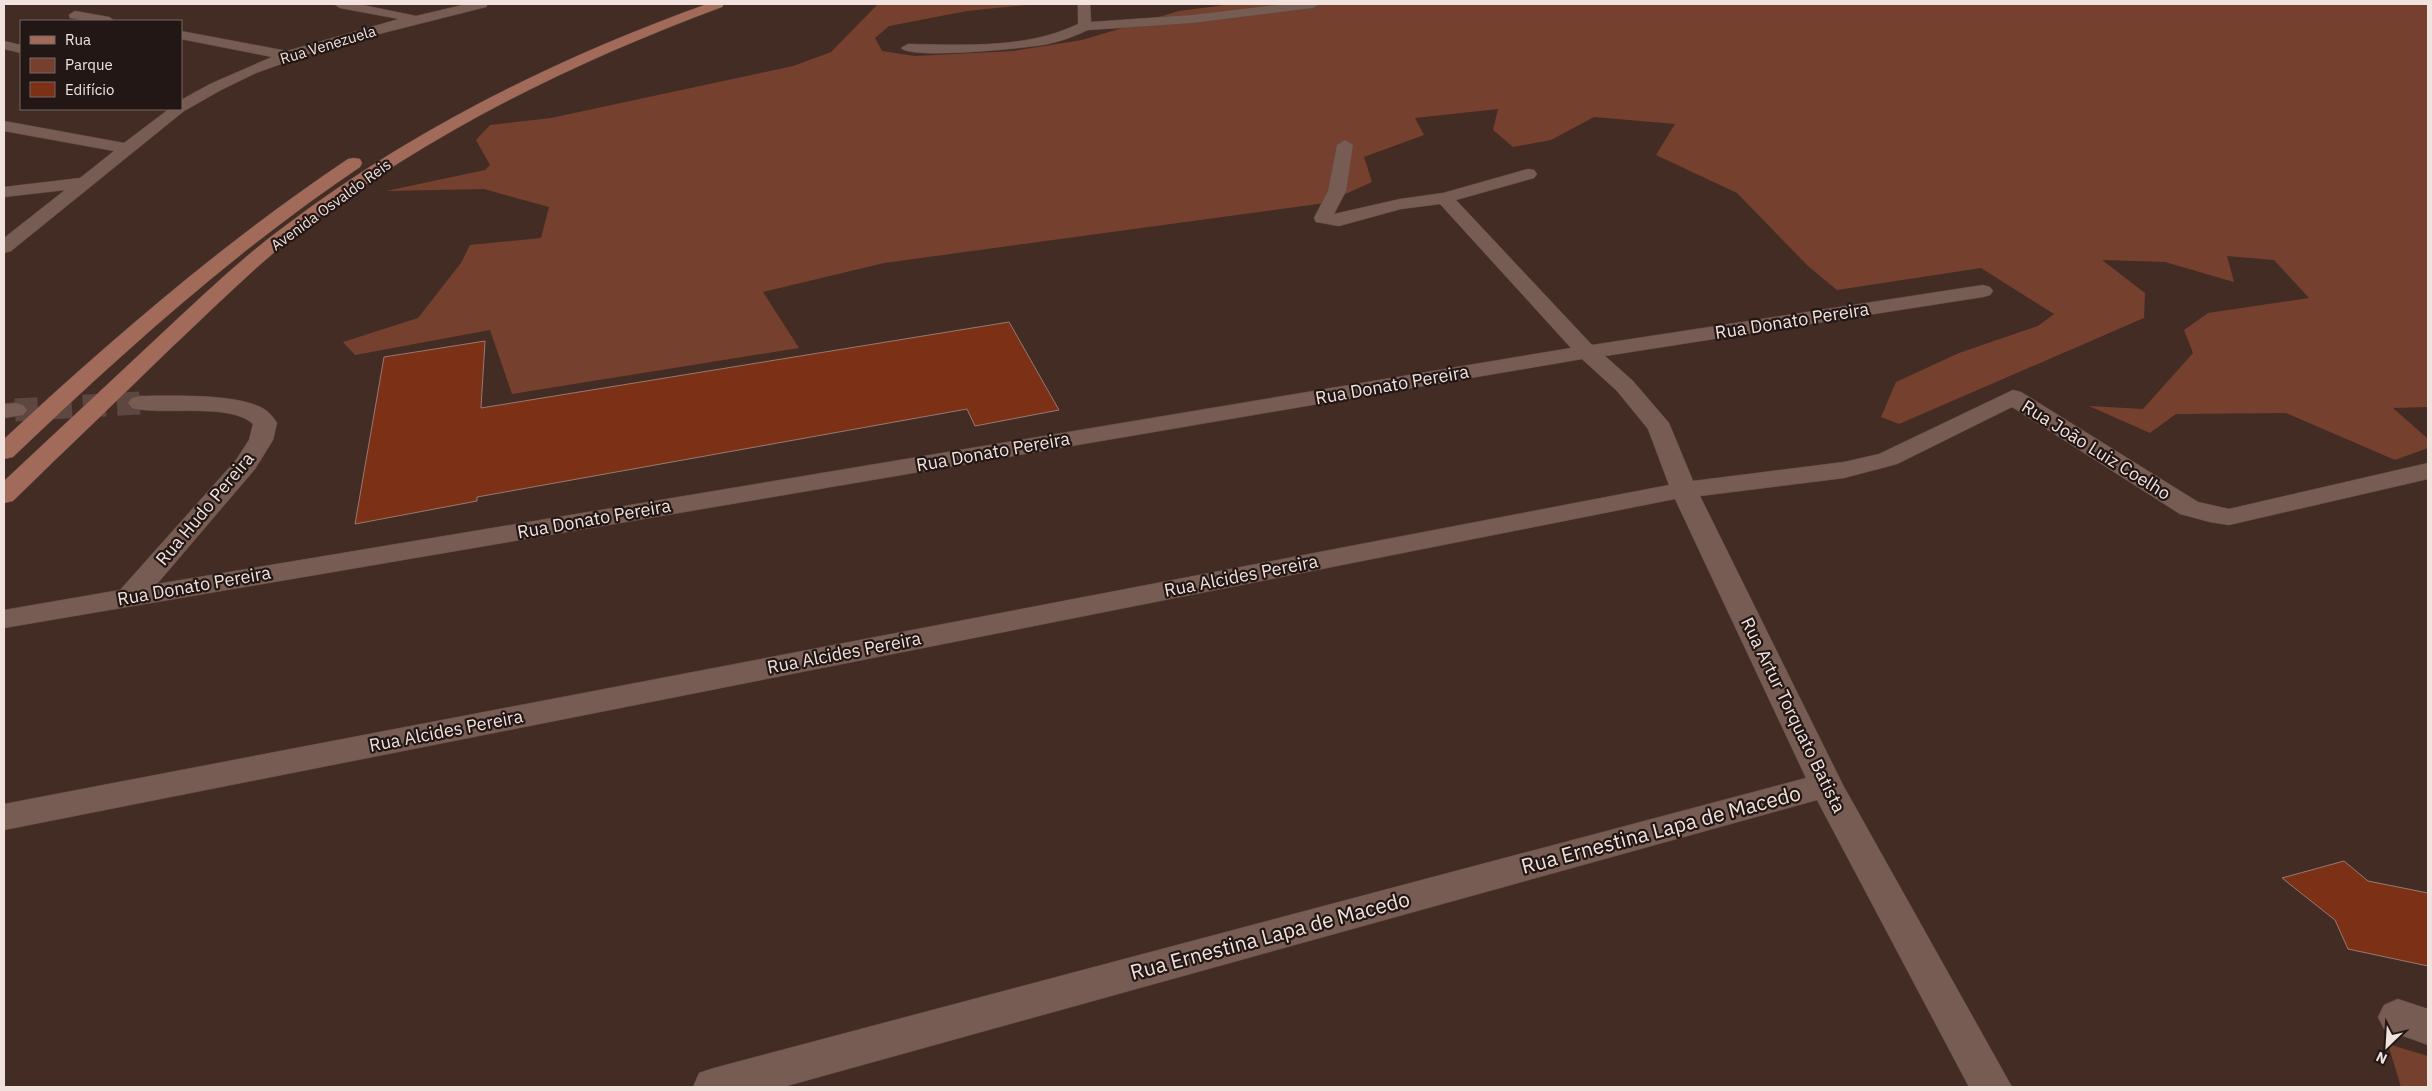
<svg xmlns="http://www.w3.org/2000/svg" width="2432" height="1091" font-family="'IBM Plex Sans',sans-serif">
<rect width="100%" height="100%" fill="#432c24"/>
<path fill="#76402f" d="M878,4H1036L967,11L889,26L875,38L882,51L915,56L1013,51L1082,40L1179,11L1233,4H2428V407L2393,408L2428,439V448L2395,460L2286,413L2176,414L2150,433L2089,406L2143,409L2193,353L2184,330L2208,313L2309,298L2274,260L2227,256L2234,282L2165,262L2102,260L2145,293L2144,318L1899,424L1881,417L1896,382L1959,353L2038,326L2054,314L1981,268L1837,290L1808,266L1737,193L1656,155L1675,124L1594,117L1551,140L1513,147L1493,130L1498,109L1415,118L1424,135L1364,157L1372,182L1325,203L884,263L763,292L799,348L512,394L490,330L355,355L343,342L418,318L461,263L470,245L541,238L549,207L484,189L386,191L485,170L490,165L476,140L490,125L551,118L793,66L831,52Z
M2388,1044L2428,1056V1087H2401Z"/>
<path fill="#7c3016" stroke="#967a71" d="M1009,322L1059,410L975,426L967,409L477,497V501L355,524L384,357L485,341L481,408Z
M2344,861L2368,881L2428,893V966L2348,949L2335,920L2282,878Z"/>
<g fill="none" stroke-linecap="round" stroke-linejoin="round">
<path stroke="#5d4740" stroke-width="23" stroke-dasharray="23 11" stroke-linecap="butt" d="M15,410L140,403"/>
<g stroke="#5d4a43" stroke-width="1">
<path id="minor" d="M334,4H358L416,16L467,4H488L486,7L331,46L256,73L221,90L184,111L11,251L4,253V238L65,190L4,197V187L80,178L114,151L4,131V121L124,143L169,109H181V100L210,84L272,57L181,39V31L287,51L399,19L340,8Z
M1078,4H1090L1091,22L1192,15L1285,4H1319L1313,8L1192,23L1088,30C1075,36 1062,41 1048,44C1029,48 911,60 901,48L908,44C963,45 1027,49 1078,24Z
M75,11L109,17L115,21H89L70,18L69,15Z
M4,41L21,45V53L4,49Z
M1345,140L1353,145L1346,191L1334,214L1400,199L1443,193L1528,169L1534,170L1537,174L1534,178L1456,200L1592,345L1983,285L1990,287L1993,291L1990,295L1983,297L1605,356L1633,381L1669,423L1693,481L1844,462L1879,454L2013,390L2021,392L2198,502L2229,509L2428,463V479L2229,525L2210,522L2180,514L2012,407L1897,464L1844,478L1700,496L1843,785L2012,1087H1969L1817,800L783,1087H693L699,1073L714,1068L1806,778L1675,499L4,830V804L1669,485L1648,429L1617,391L1582,359L4,628V610L120,590L236,460L249,440L253,424C230,402 162,416 132,408L128,403L132,398L140,396C172,396 237,393 264,409C269,412 274,418 277,423L273,440L255,469L157,584L1571,348L1440,204L1401,209L1339,226L1316,222L1314,218L1328,191L1337,145Z
M15,403L23,405L27,410L23,415L4,418V404Z
M2398,999L2428,1009V1045L2384,1029L2378,1017L2384,1005Z"/>
</g>
<g stroke="#5d4a43" stroke-width="1">
<path id="major" d="M707,4H724L722,7C571,63 427,134 298,233C253,268 213,309 171,348C119,399 66,449 13,501L4,503V481C55,433 107,385 158,337C199,299 240,259 285,226C413,129 557,58 707,4Z
M354,158L360,159L362,163L360,167C234,252 123,352 13,457L4,459V439C113,338 224,242 348,159Z"/>
</g>
<use href="#minor" fill="#775c53" fill-rule="evenodd"/>
<use href="#major" fill="#a16a59" fill-rule="evenodd"/>
</g>
<g text-anchor="middle" stroke-width="4.5" stroke-linejoin="round" paint-order="stroke">
<g font-size="15" fill="#f2e2dd" stroke="#221714">
<text transform="translate(328 45) rotate(-17)" y="5">Rua Venezuela</text>
<text transform="translate(331 205) rotate(-36)" y="5">Avenida Osvaldo Reis</text>
</g>
<g font-size="18" fill="#f2e2dd" stroke="#221714">
<text transform="translate(1792 321) rotate(-9)" y="6">Rua Donato Pereira</text>
<text transform="translate(1392 385) rotate(-10)" y="6">Rua Donato Pereira</text>
<text transform="translate(2096 450) rotate(32)" y="6">Rua João Luiz Coelho</text>
<text transform="translate(993 452) rotate(-10)" y="6">Rua Donato Pereira</text>
<text transform="translate(205 509) rotate(-50)" y="6">Rua Hudo Pereira</text>
<text transform="translate(594 519) rotate(-10)" y="6">Rua Donato Pereira</text>
<text transform="translate(1241 576) rotate(-11)" y="6">Rua Alcides Pereira</text>
<text transform="translate(194 586) rotate(-10)" y="6">Rua Donato Pereira</text>
<text transform="translate(844 653) rotate(-11)" y="6">Rua Alcides Pereira</text>
<text transform="translate(1793 715) rotate(64)" y="6">Rua Artur Torquato Batista</text>
<text transform="translate(446 731) rotate(-11)" y="6">Rua Alcides Pereira</text>
</g>
<g font-size="21" fill="#f2e2dd" stroke="#221714">
<text transform="translate(1661 830) rotate(-15)" y="7">Rua Ernestina Lapa de Macedo</text>
<text transform="translate(1270 936) rotate(-15)" y="7">Rua Ernestina Lapa de Macedo</text>
</g>
</g>
<rect width="2432" height="1091" fill="none" stroke="#f2e2dd" stroke-width="10"/>
<rect x="20" y="20" width="162" height="90" fill="#221714" stroke="#756864"/>
<rect x="30" y="36" width="25" height="8" fill="#a16a59" stroke="#756864"/>
<text x="65" y="45" font-size="15" fill="#f2e2dd">Rua</text>
<rect x="30" y="58" width="25" height="15" fill="#76402f" stroke="#756864"/>
<text x="65" y="70" font-size="15" fill="#f2e2dd">Parque</text>
<rect x="30" y="82" width="25" height="15" fill="#7c3016" stroke="#756864"/>
<text x="65" y="95" font-size="15" fill="#f2e2dd">Edifício</text>
<g transform="translate(2387 1046) rotate(205)" stroke="#221714" stroke-width="4" paint-order="stroke">
<path d="M0-4L9 19L0 12L-9 19Z" fill="#f2e2dd"/>
<text y="-8" font-size="14" font-weight="bold" text-anchor="middle" fill="#f2e2dd">N</text>
</g>
</svg>
